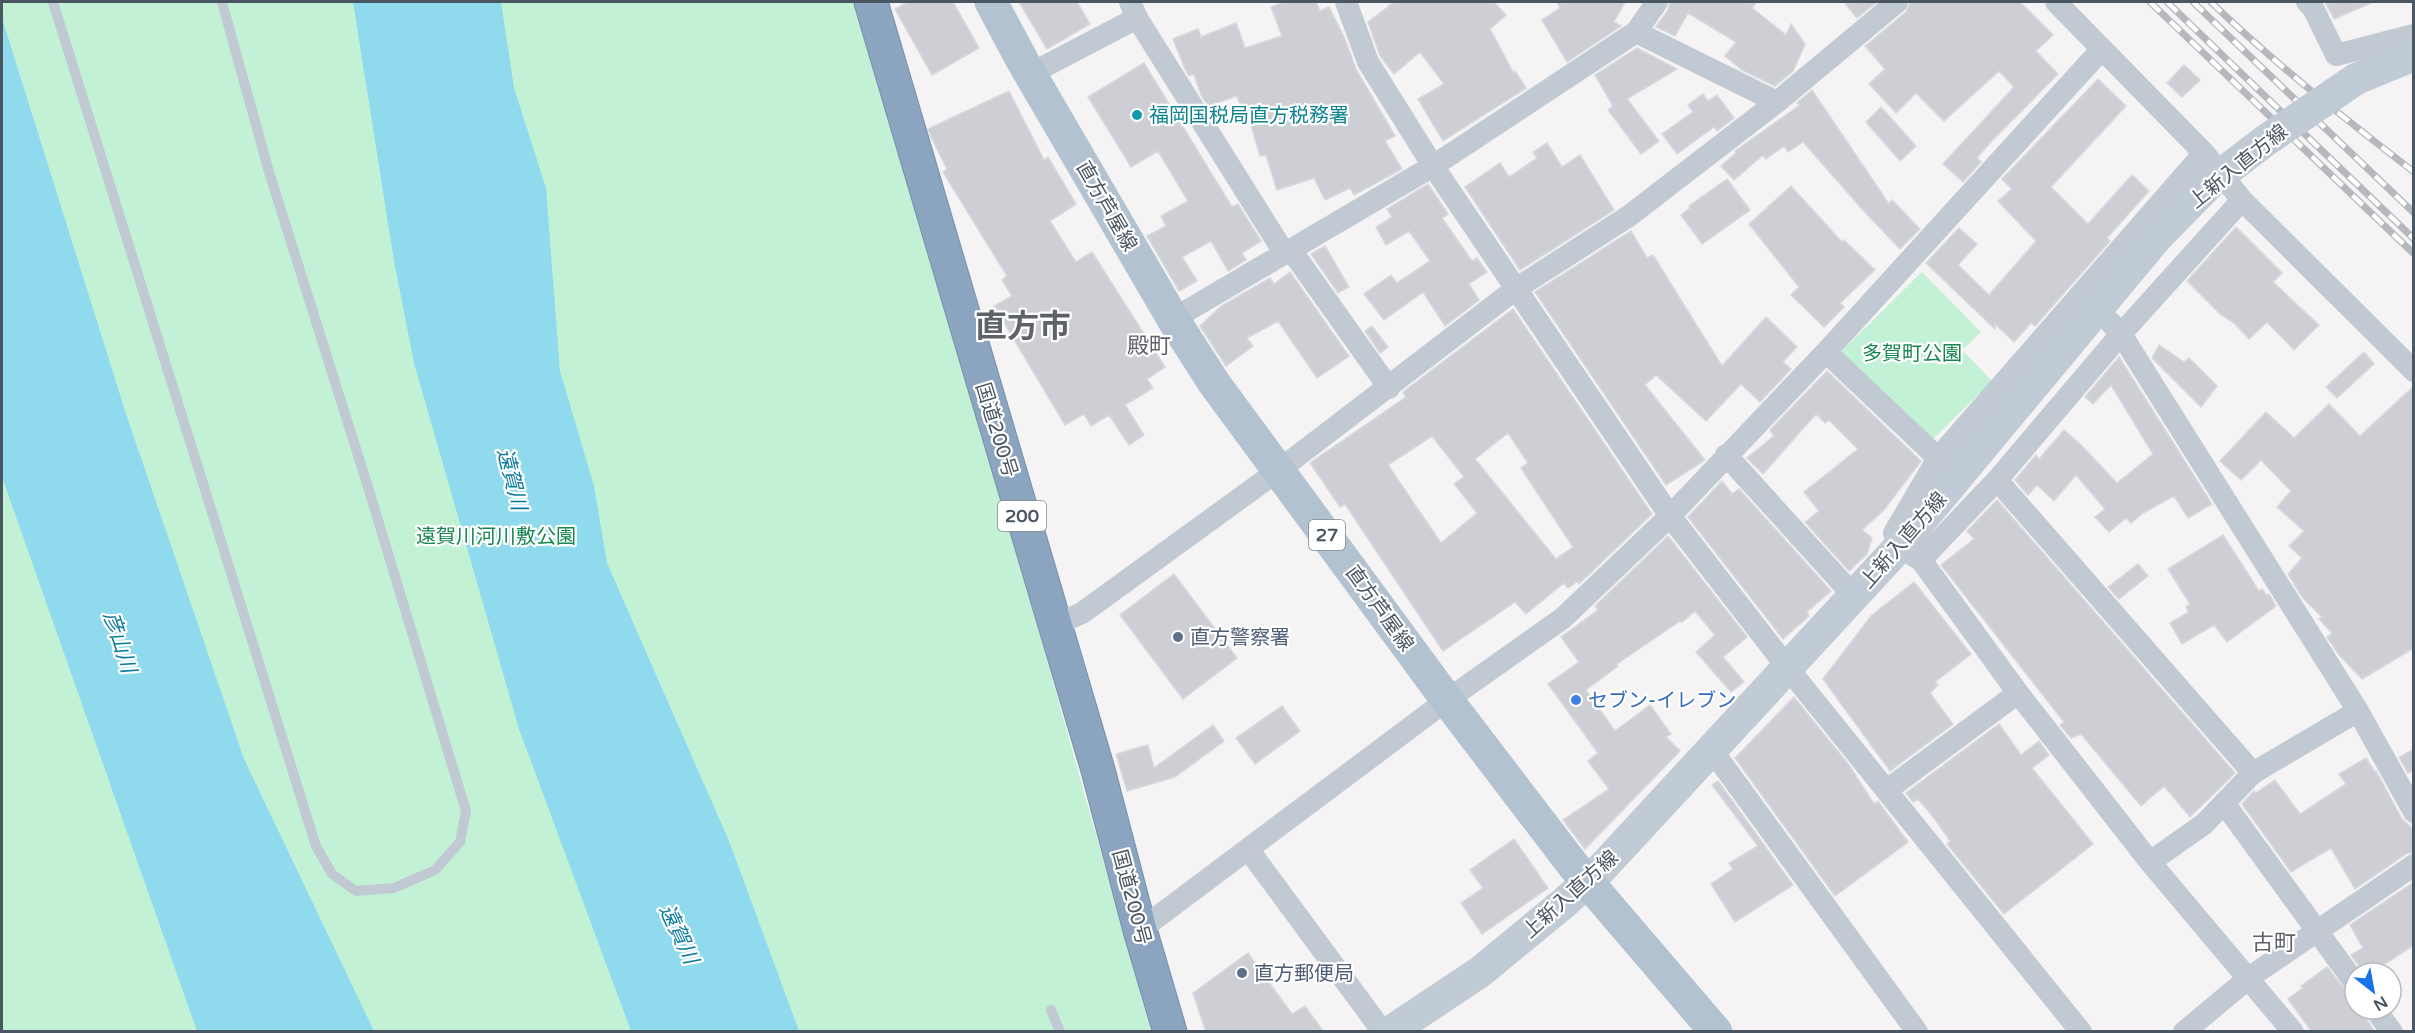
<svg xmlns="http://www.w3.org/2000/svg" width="2415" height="1033" font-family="'Varela Round','Noto Sans JP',sans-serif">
<rect width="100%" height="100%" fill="#f5f3f3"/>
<path fill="#c3f1d5" d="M2,2H854L1039,632L1151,1031L2,1032Z
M1922,272L1981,332L1962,350L1992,381L1930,442L1841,352Z"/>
<path fill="#90daee" d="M353,2H501L514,88L546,188L560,371L594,486L607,563L729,841L799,1031H631L519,729L414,363L394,261Z
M2,18L126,414L244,759L374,1031H197L2,477Z"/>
<path fill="#cdcfd5" stroke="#d7d9de" stroke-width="1.5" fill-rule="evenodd" d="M908,2H953L979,48L932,75L895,9Z
M1019,2H1077L1090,24L1047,49Z
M1285,2H1316L1320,11L1329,7L1345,39L1356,69L1395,136L1385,141L1402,169L1354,195L1350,188L1325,200L1314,178L1277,190L1266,155L1260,156L1248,115L1244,116L1237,96L1208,106L1201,95L1194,74L1189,76L1185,69L1173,39L1198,29L1201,37L1236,23L1245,48L1282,36L1271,7Z
M1394,2H1494L1506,15L1490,29L1513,72L1515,71L1526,88L1443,141L1418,99L1444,84L1420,52L1394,74L1380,56L1368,22Z
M1557,2H1625L1614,22L1621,26L1567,62L1542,20L1560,8Z
M1670,2H1757L1752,8L1786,35L1791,24L1805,44L1793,71L1775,86L1742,70L1725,56L1736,42L1688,13L1675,36L1656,27L1668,10Z
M1844,2H1877L1857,18Z
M1910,2H2020L2053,35L2036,51L2058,74L1988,145L1977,158L1981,162L1963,182L1943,164L2014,87L1999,71L1944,121L1916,93L1896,113L1869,84L1885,69L1865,46L1906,12Z
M2325,2H2373L2334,19Z
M1637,48L1677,69L1627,99L1659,141L1641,154L1608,110L1613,106L1595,75Z
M1144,63L1232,207L1238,204L1261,241L1242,253L1246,260L1228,271L1211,241L1182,257L1197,281L1179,291L1147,236L1166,226L1161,216L1188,201L1158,151L1131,167L1088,97Z
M2184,65L2200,80L2182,97L2167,83Z
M2098,79L2126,106L2051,187L2088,224L2132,175L2149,191L2107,238L2110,241L2035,326L2031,323L2014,342L1995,324V329L1926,263L1959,228L1977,244L1958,265L1989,295L2036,241L1998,201L2012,189L2002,179Z
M1812,90L1889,204L1892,200L1920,229L1900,249L1861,208L1803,142L1788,152L1784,146L1766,159L1763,155L1734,180L1721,166L1736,153L1735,151L1800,105L1797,103Z
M1009,91L1044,160L1048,157L1076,204L1050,221L1076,262L1092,252L1165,367L1147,379L1153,388L1125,405L1144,435L1129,445L1109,415L1091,426L1084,414L1065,425L994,306L1012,296L1002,280L1007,276L943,172L947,169L931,137L928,129Z
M1703,94L1708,101L1717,95L1734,118L1717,131L1714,127L1677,154L1662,134L1693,112L1688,105Z
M1881,107L1916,146L1900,161L1866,122Z
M1547,143L1562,167L1580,155L1614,210L1520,270L1465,187L1500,163L1509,177L1537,158L1533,152Z
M1727,179L1750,210L1702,244L1681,215L1690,208L1689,206Z
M1428,184L1448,214L1442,218L1472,261L1477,258L1487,272L1469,284L1479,300L1445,326L1423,292L1384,320L1364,294L1391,275L1397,283L1430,261L1409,231L1386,245L1376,227L1392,217L1387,209Z
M1791,186L1842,242L1844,240L1875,270L1840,303L1844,307L1824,327L1791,295L1799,287L1749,224Z
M2236,227L2282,273L2273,282L2319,325L2294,350L2267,322L2249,339L2234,323L2220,314L2187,281Z
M1631,231L1647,258L1653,255L1722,366L1766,317L1797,347L1783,362L1791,369L1760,402L1741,384L1706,421L1656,375L1645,385L1705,460L1666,485L1535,292Z
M1325,246L1349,287L1338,293L1311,254Z
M1290,272L1349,356L1317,378L1278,321L1247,338L1253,346L1226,366L1200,326L1221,306L1270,278L1274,284Z
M1513,309L1652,514L1579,584L1578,581L1568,588L1564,583L1526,614L1515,602L1443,651L1345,504L1340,507L1310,463L1406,397L1403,392ZM1508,433L1528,463L1521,468L1573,547L1556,559L1475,459ZM1432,436L1464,477L1454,484L1477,513L1441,543L1388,465Z
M1372,326L1388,347L1380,353L1365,331Z
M2159,345L2184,362L2189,358L2217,386L2201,407L2152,358Z
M2364,352L2374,364L2337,398L2326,387Z
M2119,357L2212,504L2188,518L2174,496L2143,513L2131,523L2126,518L2109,532L2095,517L2105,509L2076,475L2054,501L2037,485L2028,495L2015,480L2036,455L2039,459L2064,430L2081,445L2117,483L2153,454L2111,385L2093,404L2085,397Z
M1827,371L1921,461L1884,510L1862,530L1872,538L1867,554L1849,571L1805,522L1819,511L1804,492L1858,449L1829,420L1825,423L1816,414L1763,474L1747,458L1774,436L1770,430Z
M2414,386V648L2362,679L2339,655L2327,637L2332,633L2319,619L2322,617L2302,597L2288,574L2302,558L2289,546L2304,531L2277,507L2291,491L2261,460L2241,480L2220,461L2266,412L2294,438L2329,404L2360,436Z
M1722,481L1732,494L1739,489L1831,591L1807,612L1809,616L1783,639L1688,517Z
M1997,500L2235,773L2190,817L2164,786L2141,806L2081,734L2071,738L2060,725L2064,722L1941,565L1974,539L1967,531Z
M2223,535L2259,591L2262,589L2267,596L2269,594L2276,606L2227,642L2214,625L2182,644L2170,623L2189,612L2186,607L2190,604L2168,569Z
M1668,536L1747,637L1723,657L1744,682L1731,692L1696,652L1715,635L1695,611L1682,622L1680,621L1617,664L1618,666L1586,690L1615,731L1650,705L1671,734L1666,737L1680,751L1585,849L1563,820L1609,789L1588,761L1598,753L1548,684L1579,662L1561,637L1598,610L1595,606Z
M2138,564L2148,576L2119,599L2108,587Z
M1174,574L1237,658L1183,699L1120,615Z
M1914,582L1971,654L1935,682L1938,685L1930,693L1953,724L1890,771L1823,679L1871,616Z
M1794,697L1849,765L1874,804L1878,801L1908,842L1835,896L1735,758Z
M1282,706L1300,731L1255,764L1236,738Z
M1999,724L2021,755L2039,741L2049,755L2032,768L2093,844L2004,914L1947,844L1950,841L1934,818L1918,799L1913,802L1906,793Z
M1213,725L1224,741L1175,777L1127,791L1116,754L1148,745L1154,768Z
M2414,749V770L2408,773L2399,757Z
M2366,758L2375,772L2376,771L2402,819L2414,830V852L2406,854L2355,889L2331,848L2291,872L2242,804L2254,791L2256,793L2275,780L2300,814L2346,784L2339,774Z
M1718,781L1793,885L1735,922L1711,884L1733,869L1729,863L1758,846L1712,785Z
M1514,839L1548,888L1482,934L1461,903L1483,888L1470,870Z
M2414,882V945L2371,973H2364L2351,955L2363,948L2350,925Z
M1248,953L1292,1014L1305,1006L1324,1032H1206L1193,993Z
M2327,967L2355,1002V1009H2360L2375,1032H2312L2288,999L2303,988L2301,986Z"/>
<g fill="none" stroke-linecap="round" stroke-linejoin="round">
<g stroke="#7690ad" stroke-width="35">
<path id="highway" d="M871,2L1098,770L1140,930L1170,1032"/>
</g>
<path stroke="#c1cad2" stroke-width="10" d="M53,2L316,846L332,874L356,891L394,888L435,870L460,842L466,811L368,487L269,172L222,2
M1051,1010L1060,1032"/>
<path stroke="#c1cad2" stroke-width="22" d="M1130,2L1137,18L1285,254
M1346,2L1368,62L1433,166L1670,516L1787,667L2081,1032
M2056,2L2204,153L2242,200L2414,371
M2307,2L2313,8L2336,55L2414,35
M1636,32L1777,102
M1030,74L1137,18
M2204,153L1938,458L1894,533L1899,547L1921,560L2018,693L2150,862L2293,1032
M1291,250L1389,388
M1173,319L1433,166L1636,32L1657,2
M2110,322L2121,334L2358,711L2414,812
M1826,352L1938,458
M1726,455L1854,596
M1997,480L2253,773
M1921,560L1997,480L2121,334L2242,200
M1055,625L1082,613L1279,470L1517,288L1629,216L1777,102L1897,2
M1712,750L1917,1032
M1887,790L2018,693
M2224,803L2355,983
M1248,849L1383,1032
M2150,862L2204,824L2253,773L2358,711
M1140,930L1447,700L1563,618L1670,516L1826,352L2102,49
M2375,1009L2392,1032
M2184,1032L2250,977L2414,865"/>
<path stroke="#c1cbd6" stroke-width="32" d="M2356,79L2414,55
M1390,1032L1480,972L1565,902L1601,869L1899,547L2157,237"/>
<path stroke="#b3c2d1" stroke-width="33" d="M991,2L1022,60L1173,319L1214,383L1447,700L1573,865L1716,1032"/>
<use href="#highway" stroke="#8ba5c1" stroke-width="33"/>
<g stroke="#b5b8bd" stroke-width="7">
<path id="rail" d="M2150,2L2414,254
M2167,2L2414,239
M2193,2L2414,213
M2211,2C2274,63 2344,118 2414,172"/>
</g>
<use href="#rail" stroke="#fff" stroke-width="4.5" stroke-dasharray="14" stroke-linecap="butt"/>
<path stroke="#c1cbd6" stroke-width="32" d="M2157,237L2211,182L2265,141L2356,79"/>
</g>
<circle fill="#0f9aa8" stroke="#fff" stroke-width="2" cx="1137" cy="115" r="6"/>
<g fill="#5c6f8a" stroke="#fff" stroke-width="2">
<circle cx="1178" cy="637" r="6"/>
<circle cx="1242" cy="973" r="6"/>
</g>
<circle fill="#3f7fe0" stroke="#fff" stroke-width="2" cx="1576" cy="700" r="6"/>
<g text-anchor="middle" stroke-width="4.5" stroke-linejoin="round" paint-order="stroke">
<g fill="#fff" stroke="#808990" stroke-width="1.5">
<rect x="998" y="501" width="48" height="30" rx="4.5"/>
<rect x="1309" y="520" width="36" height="30" rx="4.5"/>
</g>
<g font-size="18" font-weight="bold" fill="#4a5661">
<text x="1022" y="522">200</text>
<text x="1327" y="541">27</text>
</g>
<g font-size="20" fill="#0d838f" stroke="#fff" text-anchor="start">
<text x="1149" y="122">福岡国税局直方税務署</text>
</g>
<g font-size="20" fill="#4a5661" stroke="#fff">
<text transform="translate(2238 166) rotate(-39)" y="7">上新入直方線</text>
<text transform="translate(1107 206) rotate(60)" y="7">直方芦屋線</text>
<text transform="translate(997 430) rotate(73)" y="7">国道200号</text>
<text transform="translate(1903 540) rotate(-49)" y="7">上新入直方線</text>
<text transform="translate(1380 608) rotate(54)" y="7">直方芦屋線</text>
<text transform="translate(1570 894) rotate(-42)" y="7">上新入直方線</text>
<text transform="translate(1132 897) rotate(75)" y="7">国道200号</text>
</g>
<g font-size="20" fill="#17864f" stroke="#fff">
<text x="1912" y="360">多賀町公園</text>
<text x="496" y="543">遠賀川河川敷公園</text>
</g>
<g font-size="20" fill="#4e5e75" stroke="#fff" text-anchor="start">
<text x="1190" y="644">直方警察署</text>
<text x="1254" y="980">直方郵便局</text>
</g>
<g font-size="20" fill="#366cbe" stroke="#fff" text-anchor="start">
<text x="1588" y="707">セブン-イレブン</text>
</g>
<g font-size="21" font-style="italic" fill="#0c7c9b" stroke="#fff">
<text transform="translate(512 479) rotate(76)" y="7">遠賀川</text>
<text transform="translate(120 642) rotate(72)" y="7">彦山川</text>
<text transform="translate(679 934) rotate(65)" y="7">遠賀川</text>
</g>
<g font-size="22" fill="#5f6368" stroke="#fff">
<text x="1149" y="353">殿町</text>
<text x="2274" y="950">古町</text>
</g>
<g font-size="32" font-weight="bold" fill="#5f6368" stroke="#fff">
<text x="1023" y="337">直方市</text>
</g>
</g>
<rect width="2415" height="1033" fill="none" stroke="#4a5661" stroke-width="6"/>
<g transform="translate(2373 991) rotate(149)"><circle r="28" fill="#ffffff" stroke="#b7bbc0" stroke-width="1.5"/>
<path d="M0-4.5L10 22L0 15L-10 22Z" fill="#1a73e8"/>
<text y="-9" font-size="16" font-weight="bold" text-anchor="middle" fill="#4a5661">N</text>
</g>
</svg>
